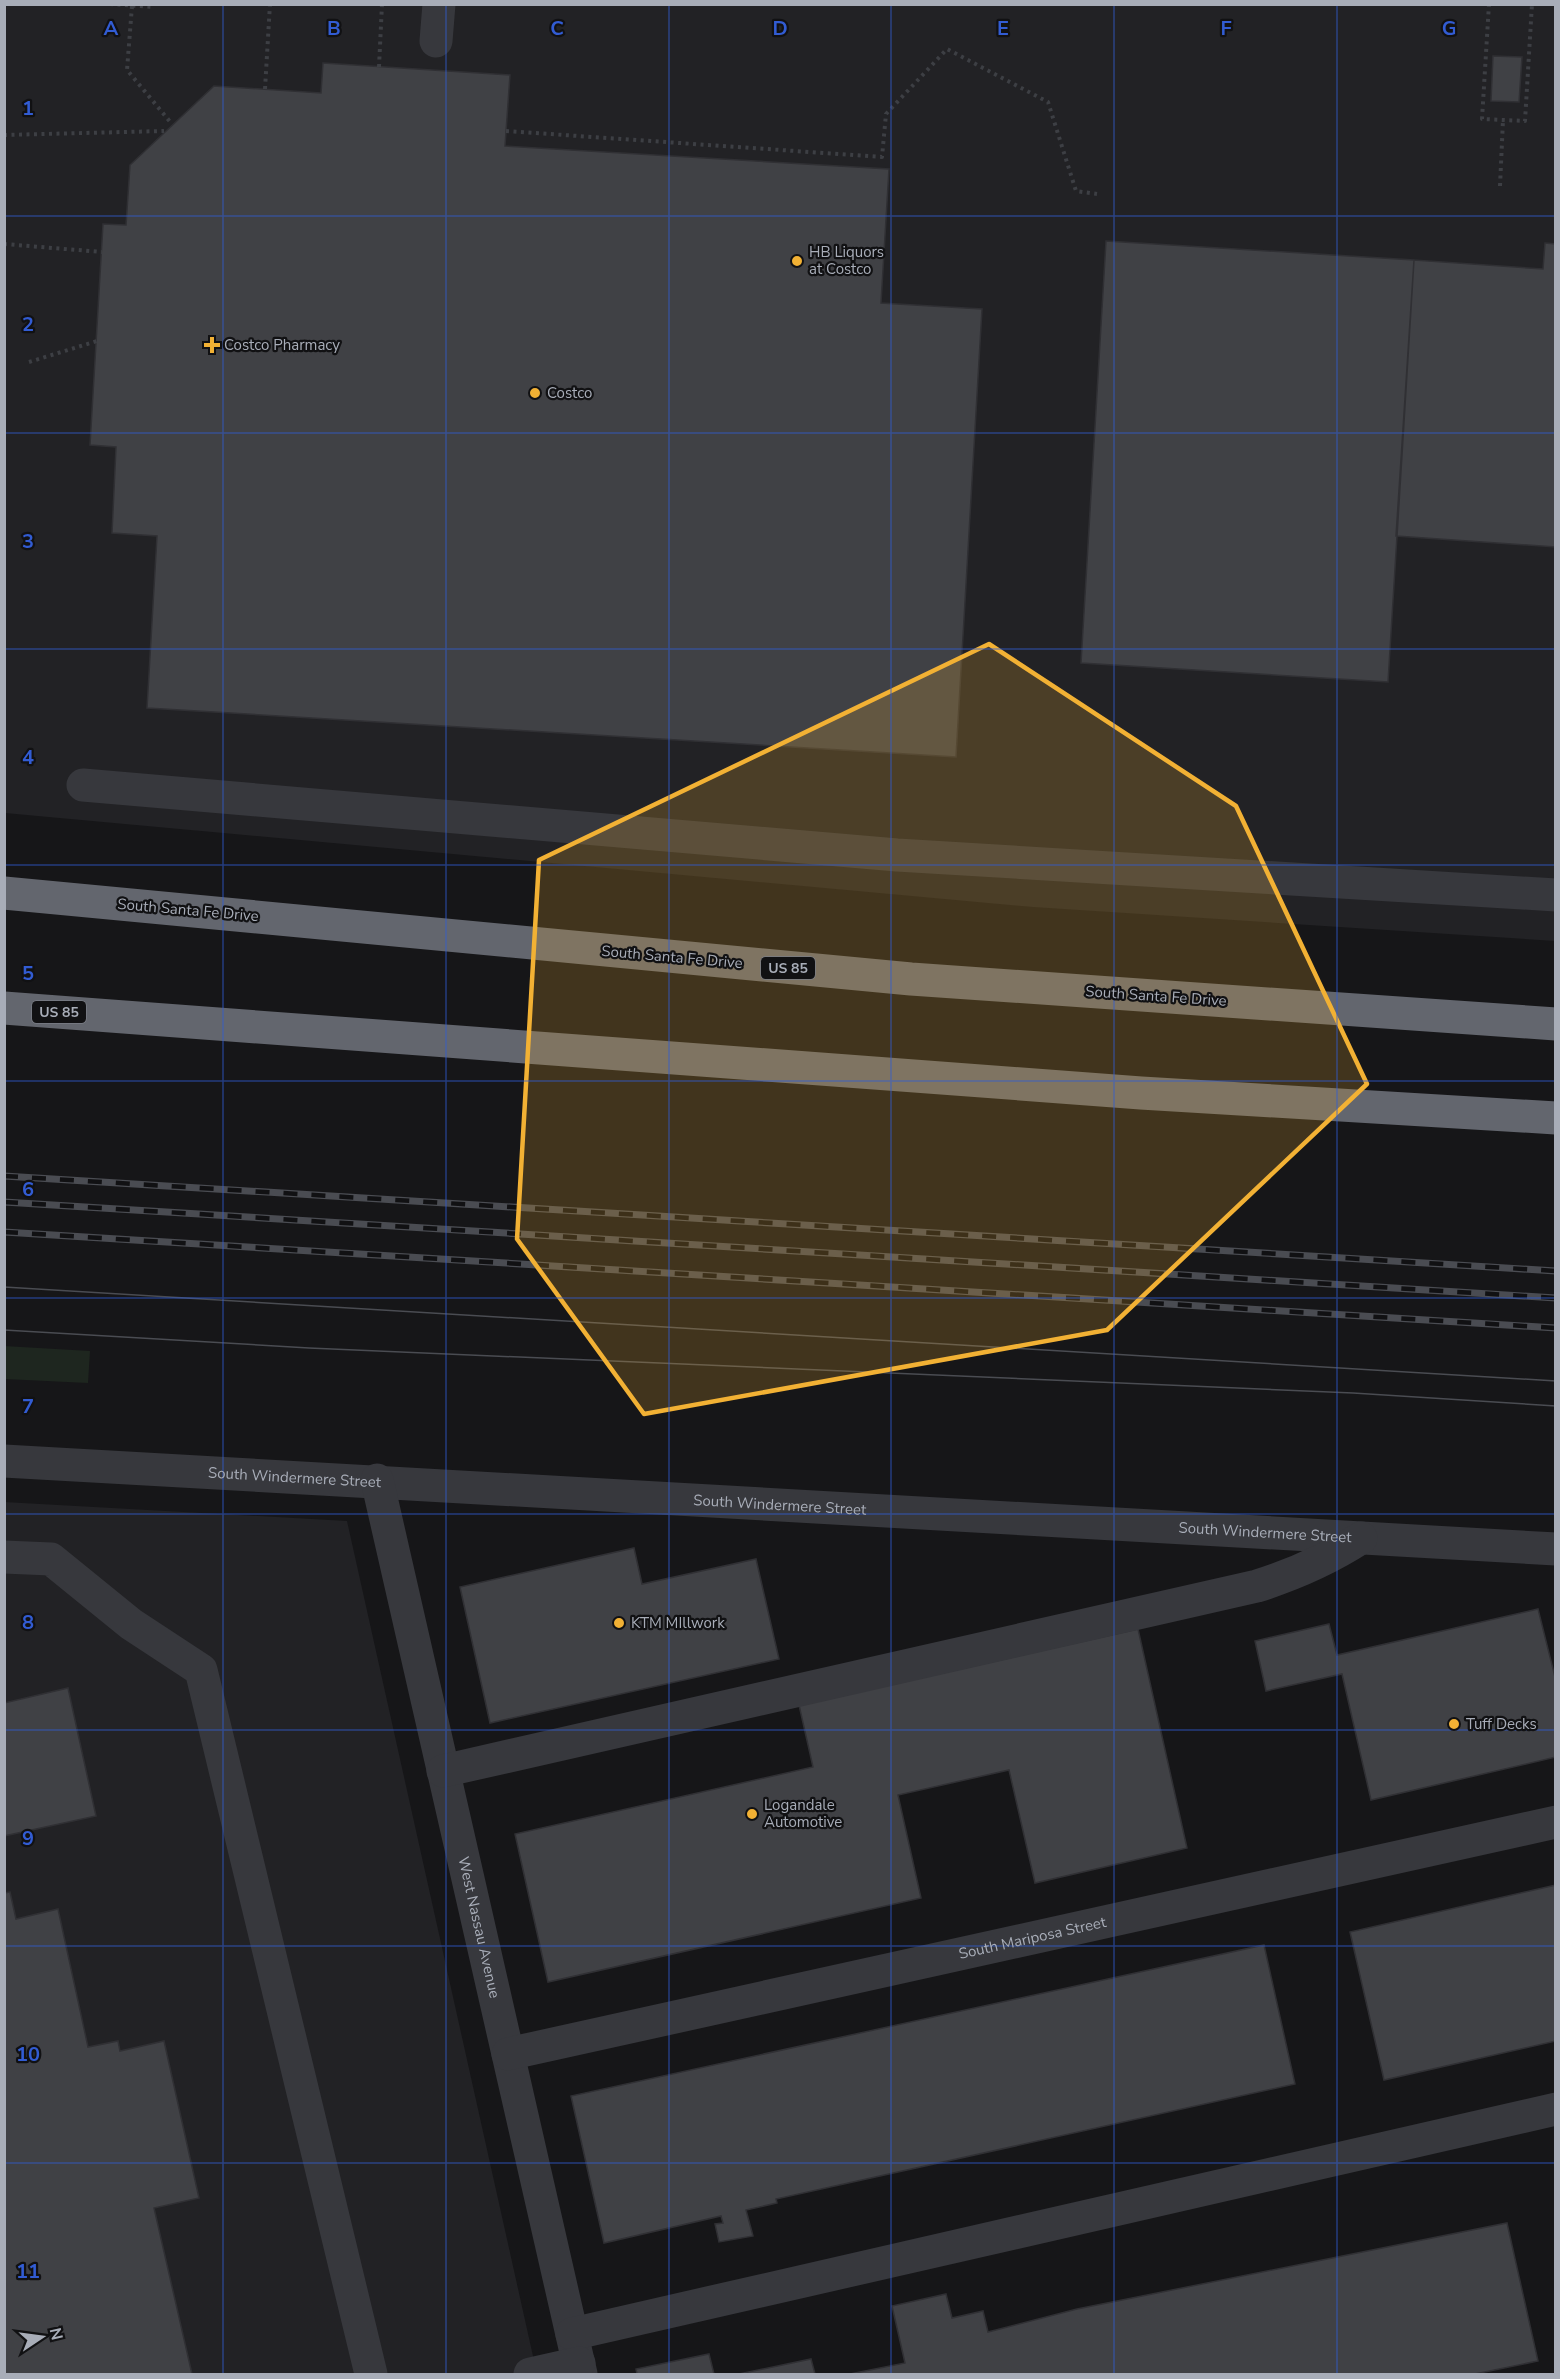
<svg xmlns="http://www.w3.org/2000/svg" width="1560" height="2379" font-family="'Nunito Sans',sans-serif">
<rect width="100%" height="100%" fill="#161618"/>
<path fill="#222225" d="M4,5H1555V941L1033,907L5,813Z
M4,1502L347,1521L537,2374H5Z"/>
<path fill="#1e261f" d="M4,1346L90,1351L88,1383L5,1379Z"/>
<path fill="#404145" stroke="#303034" stroke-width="1.5" d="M1493,56L1522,57L1519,102L1491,101Z
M323,63L510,75L505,146L889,169L881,303L982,309L956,757L147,708L157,536L112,533L116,447L90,445L103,224L126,225L130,165L214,86L321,93Z
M1106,241L1414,260L1388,682L1081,663Z
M1545,243L1556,244V547L1396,536L1414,260L1543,269Z
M634,1548L642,1584L756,1559L779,1659L490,1723L460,1587Z
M1538,1609L1556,1681V1757L1371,1800L1342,1674L1266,1691L1255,1641L1329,1624L1337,1655Z
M1138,1629L1187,1848L1035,1883L1009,1770L898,1795L921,1898L548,1982L515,1834L813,1767L799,1705Z
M68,1688L96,1816L4,1836V1703Z
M1556,1885V2041L1384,2080L1350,1932Z
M10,1892L16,1919L58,1909L88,2047L118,2041L120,2051L164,2041L199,2198L154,2208L192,2374H4V1893Z
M1264,1945L1295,2084L776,2199L777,2203L746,2210L753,2236L719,2242L715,2224L723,2223L721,2216L604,2243L571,2096Z
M1507,2223L1538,2361L1475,2374H850L905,2363L892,2306L946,2294L952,2318L983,2311L988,2332L1077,2309Z
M709,2354L714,2374H637L636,2369Z
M811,2359L815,2374H739Z"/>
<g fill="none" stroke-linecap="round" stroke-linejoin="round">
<path stroke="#3d3f44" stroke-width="4" stroke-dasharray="3 4.5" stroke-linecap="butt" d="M110,4L154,7V4
M1489,4L1482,119L1525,121L1532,4
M132,6L127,70L172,124
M379,67L382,4
M265,89L270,4
M506,131L882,157L886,114L947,49L1048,102L1076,191L1097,194
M4,135L164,131
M1500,186L1503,120
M4,244L102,252
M29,362L97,341"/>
<g stroke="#37383d" stroke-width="33">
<path d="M436,41L439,4"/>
<path d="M83,785L897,855L1556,895"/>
<path id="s1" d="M4,1461L1556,1549"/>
<path id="s2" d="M377,1480L581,2374"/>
<path d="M4,1557L51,1559L131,1624L201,1670L371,2374"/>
<path d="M443,1771L1257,1586C1295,1574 1327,1560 1361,1538"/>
<path id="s3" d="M508,2054L1556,1822"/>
<path d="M572,2334L1556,2109"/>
<path d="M530,2374L579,2363"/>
</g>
<path stroke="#63666e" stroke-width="33" d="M4,893L911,979L1556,1024
M4,1008L1141,1093L1556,1118"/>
<path stroke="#4a4c52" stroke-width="1.5" d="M4,1287L1556,1381
M4,1330L309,1348L1353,1393L1556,1406"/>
<g stroke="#4a4c52" stroke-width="7">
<path id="rail" d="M4,1176L1556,1271
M4,1202L1556,1298
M4,1232L1556,1328"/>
</g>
<use href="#rail" stroke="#111113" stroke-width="4.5" stroke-dasharray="14" stroke-linecap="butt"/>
</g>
<path fill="#f2b134" fill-opacity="0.2" stroke="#f2b134" stroke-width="4.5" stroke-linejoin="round" d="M989,644L1236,806L1367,1084L1107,1330L644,1414L517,1239L539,860Z"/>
<path fill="none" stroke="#325cd3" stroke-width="1.5" stroke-opacity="0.55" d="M223,4V2374M446,4V2374M669,4V2374M891,4V2374M1114,4V2374M1337,4V2374M4,216H1556M4,433H1556M4,649H1556M4,865H1556M4,1081H1556M4,1298H1556M4,1514H1556M4,1730H1556M4,1946H1556M4,2163H1556"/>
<g fill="#f2b134" stroke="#111113" stroke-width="2">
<circle cx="797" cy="261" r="6"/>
<path d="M209 336h6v6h6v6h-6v6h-6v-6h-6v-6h6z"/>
<circle cx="535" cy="393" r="6"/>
<circle cx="619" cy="1623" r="6"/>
<circle cx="1454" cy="1724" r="6"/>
<circle cx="752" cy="1814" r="6"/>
</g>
<g text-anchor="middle" stroke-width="4.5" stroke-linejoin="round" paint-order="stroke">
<g fill="#111113" stroke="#7b7e86" stroke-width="1.5">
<rect x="761" y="957" width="54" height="22" rx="4.5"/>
<rect x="32" y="1001" width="54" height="22" rx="4.5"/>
</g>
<g font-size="14" font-weight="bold" fill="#a8adb8">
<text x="788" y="973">US 85</text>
<text x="59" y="1017">US 85</text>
</g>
<g font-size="15" fill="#a8adb8" stroke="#111113" text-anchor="start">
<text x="809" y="257">HB Liquors<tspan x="809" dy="17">at Costco</tspan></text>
<text x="224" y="350">Costco Pharmacy</text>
<text x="547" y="398">Costco</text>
<text x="631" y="1628">KTM MIllwork</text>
<text x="1466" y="1729">Tuff Decks</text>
<text x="764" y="1810">Logandale<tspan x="764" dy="17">Automotive</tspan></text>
</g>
<g font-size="15" fill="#a8adb8" stroke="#111113">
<text transform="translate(188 910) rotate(5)" y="5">South Santa Fe Drive</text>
<text transform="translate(672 957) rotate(5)" y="5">South Santa Fe Drive</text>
<text transform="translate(1156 996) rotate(4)" y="5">South Santa Fe Drive</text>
<text dy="5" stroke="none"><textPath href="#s1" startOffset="291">South Windermere Street</textPath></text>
<text dy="5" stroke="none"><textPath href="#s1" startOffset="777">South Windermere Street</textPath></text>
<text dy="5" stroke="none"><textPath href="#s1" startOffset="1263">South Windermere Street</textPath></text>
<text dy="5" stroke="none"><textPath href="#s2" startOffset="459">West Nassau Avenue</textPath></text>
<text dy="5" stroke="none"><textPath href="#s3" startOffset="537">South Mariposa Street</textPath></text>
</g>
</g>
<g font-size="20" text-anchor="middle" font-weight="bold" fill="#325cd3" stroke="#111113" stroke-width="4.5" stroke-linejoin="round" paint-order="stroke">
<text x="111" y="35">A</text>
<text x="334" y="35">B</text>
<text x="557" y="35">C</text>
<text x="780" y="35">D</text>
<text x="1003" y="35">E</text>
<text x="1226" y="35">F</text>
<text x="1449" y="35">G</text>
<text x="28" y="115">1</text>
<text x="28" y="331">2</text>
<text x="28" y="548">3</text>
<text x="28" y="764">4</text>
<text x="28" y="980">5</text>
<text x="28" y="1196">6</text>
<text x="28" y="1413">7</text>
<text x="28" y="1629">8</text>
<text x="28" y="1845">9</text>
<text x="28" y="2061">10</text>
<text x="28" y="2278">11</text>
</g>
<rect width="1560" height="2379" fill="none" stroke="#a8adb8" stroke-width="12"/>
<g transform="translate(42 2337) rotate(77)" stroke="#111113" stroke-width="4.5" paint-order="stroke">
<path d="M0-4.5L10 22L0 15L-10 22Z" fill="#a8adb8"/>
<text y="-9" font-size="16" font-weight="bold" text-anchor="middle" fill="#a8adb8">N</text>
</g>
</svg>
